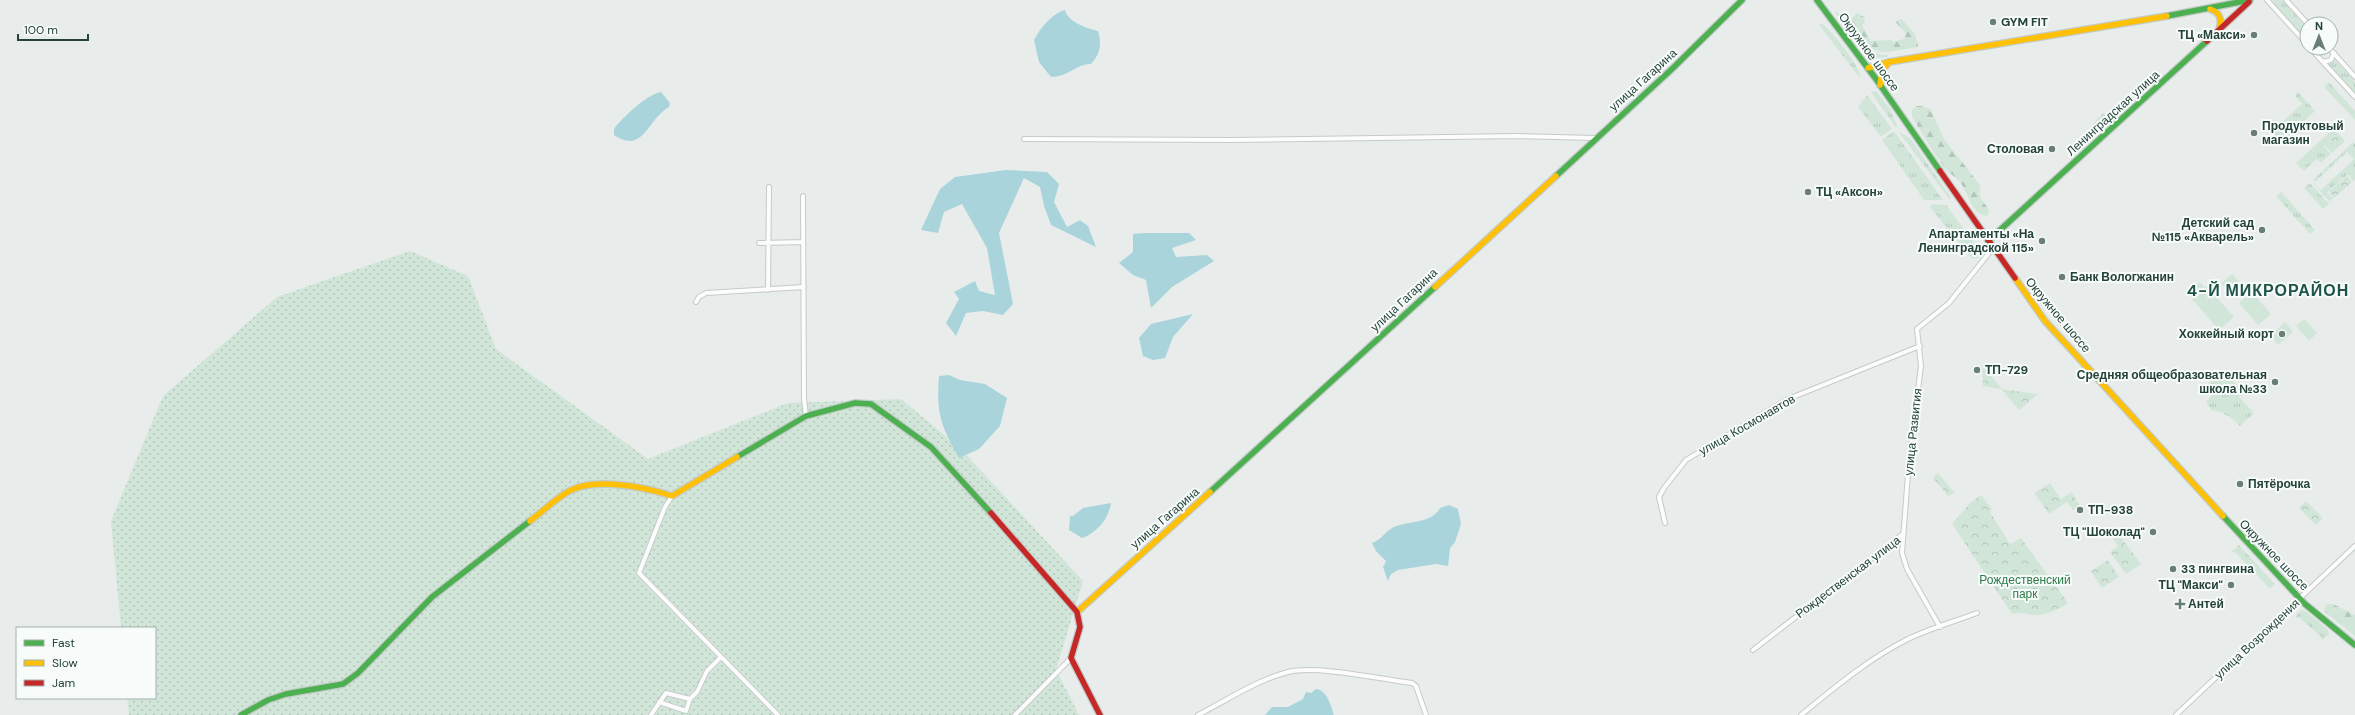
<svg xmlns="http://www.w3.org/2000/svg" width="2355" height="715" font-family="'DM Sans',sans-serif">
<defs>
<pattern id="grass-tufts" width="24" height="20" patternUnits="userSpaceOnUse"><rect width="24" height="20" fill="#d1e6d8"/><path d="M3 7l-1-3M5 7V3M7 7l1-3M15 17l-1-3M17 17v-4M19 17l1-3" fill="none" stroke="#b3c6ba"/></pattern>
<pattern id="forest-firs" width="22" height="20" patternUnits="userSpaceOnUse"><rect width="22" height="20" fill="#d1e6d8"/><path d="M5 1l3.5 6h-7zM16 11l3.5 6h-7z" fill="#b3c6ba"/></pattern>
<pattern id="park-crowns" width="20" height="18" patternUnits="userSpaceOnUse"><rect width="20" height="18" fill="#d1e6d8"/><path d="M2 6a3 3 0 1 1 6 0M12 15a3 3 0 1 1 6 0" fill="none" stroke="#b3c6ba"/></pattern>
<pattern id="garden-dots" width="8" height="8" patternUnits="userSpaceOnUse"><rect width="8" height="8" fill="#d1e6d8"/><path d="M2 2h.1M6 6h.1" fill="none" stroke="#b3c6ba" stroke-width="1.8" stroke-linecap="round"/></pattern>
</defs>
<rect width="100%" height="100%" fill="#e8edeb"/>
<path fill="url(#grass-tufts)" d="M2273,0H2282L2307,28V42L2274,5Z
M1836,11C1849,27 1864,56 1887,55V57L1876,58L1867,53L1835,12Z
M1822,23C1831,31 1862,67 1860,78L1819,25Z
M2333,58L2355,82V93L2327,63Z
M2329,82L2355,111V120L2324,87Z
M1876,91L1891,110L1897,126L1896,128L1871,92Z
M2298,92L2315,111L2281,144L2271,132L2302,104L2295,96Z
M1867,95L1892,129L1881,137L1858,107Z
M2103,113L2111,121L2101,132L2093,124Z
M2334,128L2338,133L2324,146L2331,154L2321,163L2317,159L2304,171L2296,163Z
M1894,131L1943,200H1924L1882,140Z
M1898,131L1910,138L1950,196V200Z
M2353,142L2355,144V179L2353,181L2348,174L2327,192L2333,198L2330,202L2312,182L2321,190L2354,159L2347,152L2315,182L2313,180Z
M2310,183L2329,204L2323,209L2304,188Z
M2281,192L2315,230L2310,234L2276,196Z
M1933,204L1946,205L1982,254L1978,258L1972,259L1930,207Z
M2226,373L2243,392L2239,397L2254,413L2240,426C2231,417 2224,412 2211,410L2206,402L2213,394L2209,382Z
M2239,545L2275,584L2270,589L2235,552H2231Z
M2301,610L2306,611L2328,630L2329,635L2322,640L2321,637L2299,617L2296,618L2297,614Z"/>
<path fill="url(#forest-firs)" d="M1857,13L1864,17L1865,23L1862,25L1871,41L1892,40L1893,42L1904,39L1906,34L1895,21L1902,19L1915,34L1918,45L1917,47C1875,54 1877,58 1851,24L1852,18Z
M1917,106H1923L1931,110L1944,139L1980,185V197L1989,210L1988,216C1970,215 1969,192 1959,181C1956,177 1951,174 1947,171C1942,166 1941,160 1936,156L1912,117V110Z
M2327,604H2333L2355,615V636L2325,612L2324,609Z"/>
<path fill="url(#park-crowns)" d="M2338,133L2345,141L2332,153L2325,145Z
M2347,176L2352,182L2334,198L2329,191Z
M1982,365L2002,389L2038,394L2019,410L2001,389L1983,386Z
M1938,473L1955,493L1948,496L1933,478Z
M2050,483L2061,499L2071,492L2080,505L2073,510L2067,502L2049,514L2034,493Z
M1981,495L1992,509L1990,512L2010,544L2021,538L2068,603C2060,609 2041,617 2032,615C2025,613 2019,612 2012,614L1952,524L1971,502Z
M2306,501L2323,518L2316,525L2299,508Z
M2117,532L2141,564L2126,574L2110,552L2118,546L2111,536Z
M2108,560L2119,577L2102,588L2091,571Z"/>
<path fill="url(#garden-dots)" d="M410,251L468,276L496,349L648,459L788,403L901,399L961,449L1083,581L1056,670L1079,715H129L127,698H155V628H121L111,521L163,396L277,297Z"/>
<path fill="#d1e6d8" d="M2232,274L2244,287L2233,297L2221,283Z
M2200,282L2205,288L2207,286L2234,317L2219,330L2192,299L2199,293L2193,297L2189,291Z
M2252,292L2271,314L2258,325L2239,303Z
M2304,319L2317,333L2309,341L2296,326Z
M2285,322L2293,332L2278,345L2270,336Z"/>
<path fill="#a9d4db" d="M1065,10C1067,22 1089,29 1098,31C1102,43 1100,55 1091,64C1076,64 1068,77 1051,77L1039,62L1034,40C1040,29 1052,13 1065,10Z
M661,92L670,103L669,107C647,119 644,155 614,135V129C622,118 647,94 661,92Z
M1006,170L1047,172L1059,184L1054,202L1067,227L1080,220L1088,226L1096,247L1051,225L1044,206L1040,187L1024,178L999,233L1013,304L1003,315L983,311L966,313L956,336L946,323L959,299L954,292L975,281L979,291L995,295L987,248L962,204L944,212L938,233L921,230L940,189L955,177Z
M1145,233H1189L1196,240L1172,248L1176,257L1207,255L1214,261L1172,287L1151,308L1146,280L1133,275L1119,263L1133,252V234Z
M1193,314L1173,337L1165,358L1153,360L1143,356L1139,338L1151,324Z
M949,375L960,380L985,384L1007,398L1000,426L979,449L959,458C941,426 936,414 939,376Z
M1111,503C1109,518 1097,533 1082,538L1069,530L1070,516H1073L1083,508Z
M1449,505L1458,509L1461,524L1455,542L1450,548L1448,566L1436,564L1398,570L1391,574L1388,581L1383,567L1386,561L1376,551L1372,543C1384,538 1383,533 1392,528C1407,520 1430,525 1440,508Z
M1316,689C1327,690 1331,706 1334,715H1265L1272,707H1288L1303,699L1306,692L1311,693Z"/>
<g fill="none" stroke-linecap="round" stroke-linejoin="round">
<g stroke="#c5cac8" stroke-width="6">
<path id="street" d="M2267,0L2307,44
M2286,0L2308,24
M2310,48L2355,97
M2329,48L2355,77
M2323,62L2331,60L2334,53
M1024,139L1231,140L1518,136L1596,138
M803,196L804,399L806,416
M759,243L803,242
M768,290L769,187
M696,302L699,297L706,293L804,287
M672,496L665,507L639,573L778,715
M1665,523L1659,497L1664,488L1686,460L1788,399L1920,346
M1940,627L1907,569L1902,553L1909,461L1921,366L1917,329L1949,303L1993,248
M1753,650L1903,534
M659,702L686,711L690,699
M651,715L666,693L690,699L697,692L707,671L721,657
M1015,715L1071,658
M1198,715C1227,700 1257,680 1288,672C1318,665 1380,679 1412,683L1416,686L1426,715
M1801,715C1834,688 1867,660 1906,640C1928,629 1953,622 1977,613
M2176,715L2355,546"/>
</g>
<g stroke="#c3cbc8" stroke-width="8">
<path id="fast" d="M1817,0L1876,79L1940,171
M2167,16L2250,0
M1556,176L1673,68L1742,0
M1988,241L2207,41
M737,457L806,416L855,403L871,404L931,447L991,513
M1210,492L1435,287
M2223,516L2305,604L2355,645
M241,715L268,700L286,694L343,684L358,673L432,597L530,521"/>
</g>
<g stroke="#c3cbc8" stroke-width="8">
<path id="slow" d="M2210,9C2221,13 2222,20 2219,30
M1868,68L1889,62L2167,16
M1880,85L1882,71L1889,62
M2015,278L2045,321L2223,516
M1435,287L1556,176
M530,521C542,512 553,501 566,493C592,476 645,487 672,496L737,457
M1077,612L1210,492"/>
</g>
<g stroke="#c3cbc8" stroke-width="8">
<path id="jam" d="M2207,41L2249,2
M1940,171L2015,278
M991,513L1077,612L1080,627L1071,658L1100,715"/>
</g>
<use href="#street" stroke="#fcfcfc" stroke-width="4"/>
<use href="#fast" stroke="#4caf50" stroke-width="5.5"/>
<use href="#slow" stroke="#ffc107" stroke-width="5.5"/>
<use href="#jam" stroke="#c62828" stroke-width="5.5"/>
</g>
<g fill="#697e78" stroke="#f7fbf9" stroke-width="1.5">
<circle cx="1993" cy="22" r="4"/>
<circle cx="2254" cy="35" r="4"/>
<circle cx="2254" cy="133" r="4"/>
<circle cx="2052" cy="149" r="4"/>
<circle cx="1808" cy="192" r="4"/>
<circle cx="2262" cy="230" r="4"/>
<circle cx="2042" cy="241" r="4"/>
<circle cx="2062" cy="277" r="4"/>
<circle cx="2282" cy="334" r="4"/>
<circle cx="1977" cy="370" r="4"/>
<circle cx="2275" cy="382" r="4"/>
<circle cx="2240" cy="484" r="4"/>
<circle cx="2080" cy="510" r="4"/>
<circle cx="2153" cy="532" r="4"/>
<circle cx="2173" cy="569" r="4"/>
<circle cx="2231" cy="585" r="4"/>
<path d="M2178 598h4v4h4v4h-4v4h-4v-4h-4v-4h4z"/>
</g>
<g text-anchor="middle" stroke-width="4" stroke-linejoin="round" paint-order="stroke">
<g font-size="12" font-weight="bold" fill="#24423a" stroke="#f7fbf9" text-anchor="start">
<text x="2001" y="26">GYM FIT</text>
<text x="2246" y="39" text-anchor="end">ТЦ «Макси»</text>
<text x="2262" y="130">Продуктовый<tspan x="2262" dy="14">магазин</tspan></text>
<text x="2044" y="153" text-anchor="end">Столовая</text>
<text x="1816" y="196">ТЦ «Аксон»</text>
<text x="2254" y="227" text-anchor="end">Детский сад<tspan x="2254" dy="14">№115 «Акварель»</tspan></text>
<text x="2034" y="238" text-anchor="end">Апартаменты «На<tspan x="2034" dy="14">Ленинградской 115»</tspan></text>
<text x="2070" y="281">Банк Вологжанин</text>
<text x="2274" y="338" text-anchor="end">Хоккейный корт</text>
<text x="1985" y="374">ТП-729</text>
<text x="2267" y="379" text-anchor="end">Средняя общеобразовательная<tspan x="2267" dy="14">школа №33</tspan></text>
<text x="2248" y="488">Пятёрочка</text>
<text x="2088" y="514">ТП-938</text>
<text x="2145" y="536" text-anchor="end">ТЦ "Шоколад"</text>
<text x="2181" y="573">33 пингвина</text>
<text x="2223" y="589" text-anchor="end">ТЦ "Макси"</text>
<text x="2188" y="608">Антей</text>
</g>
<g font-size="12" fill="#24423a" stroke="#f7fbf9">
<text transform="translate(1869 52) rotate(54)" y="4">Окружное шоссе</text>
<text transform="translate(1643 80) rotate(-42)" y="4">улица Гагарина</text>
<text transform="translate(2113 113) rotate(-42)" y="4">Ленинградская улица</text>
<text transform="translate(1404 300) rotate(-43)" y="4">улица Гагарина</text>
<text transform="translate(2058 315) rotate(50)" y="4">Окружное шоссе</text>
<text transform="translate(1747 425) rotate(-30)" y="4">улица Космонавтов</text>
<text transform="translate(1913 432) rotate(-84)" y="4">улица Развития</text>
<text transform="translate(1165 518) rotate(-41)" y="4">улица Гагарина</text>
<text transform="translate(2274 555) rotate(46)" y="4">Окружное шоссе</text>
<text transform="translate(1848 577) rotate(-37)" y="4">Рождественская улица</text>
<text transform="translate(2257 639) rotate(-43)" y="4">улица Возрождения</text>
</g>
<g font-size="12" fill="#2d7a4b" stroke="#f7fbf9">
<text x="2025" y="584">Рождественский<tspan x="2025" dy="14">парк</tspan></text>
</g>
<g font-size="16" font-weight="bold" letter-spacing="1" fill="#1f5548" stroke="#f7fbf9">
<text x="2268" y="296">4-Й МИКРОРАЙОН</text>
</g>
</g>
<rect x="16" y="627" width="140" height="72" fill="#f7fbf9" stroke="#a3b1ad"/>
<rect x="24" y="640" width="20" height="6" fill="#4caf50" stroke="#a3b1ad"/>
<text x="52" y="647" font-size="12" fill="#24423a">Fast</text>
<rect x="24" y="660" width="20" height="6" fill="#ffc107" stroke="#a3b1ad"/>
<text x="52" y="667" font-size="12" fill="#24423a">Slow</text>
<rect x="24" y="680" width="20" height="6" fill="#c62828" stroke="#a3b1ad"/>
<text x="52" y="687" font-size="12" fill="#24423a">Jam</text>
<g transform="translate(2319 36)"><circle r="19" fill="#f7fbf9" stroke="#a3b1ad"/>
<path d="M0-3L7 15L0 10L-7 15Z" fill="#697e78"/>
<text y="-6" font-size="11" font-weight="bold" text-anchor="middle" fill="#24423a">N</text>
</g>
<path d="M18 34v6h70v-6" fill="none" stroke="#24423a" stroke-width="2"/>
<text x="24" y="34" font-size="12" fill="#24423a" stroke="#f7fbf9" stroke-width="3" paint-order="stroke">100 m</text>
</svg>
